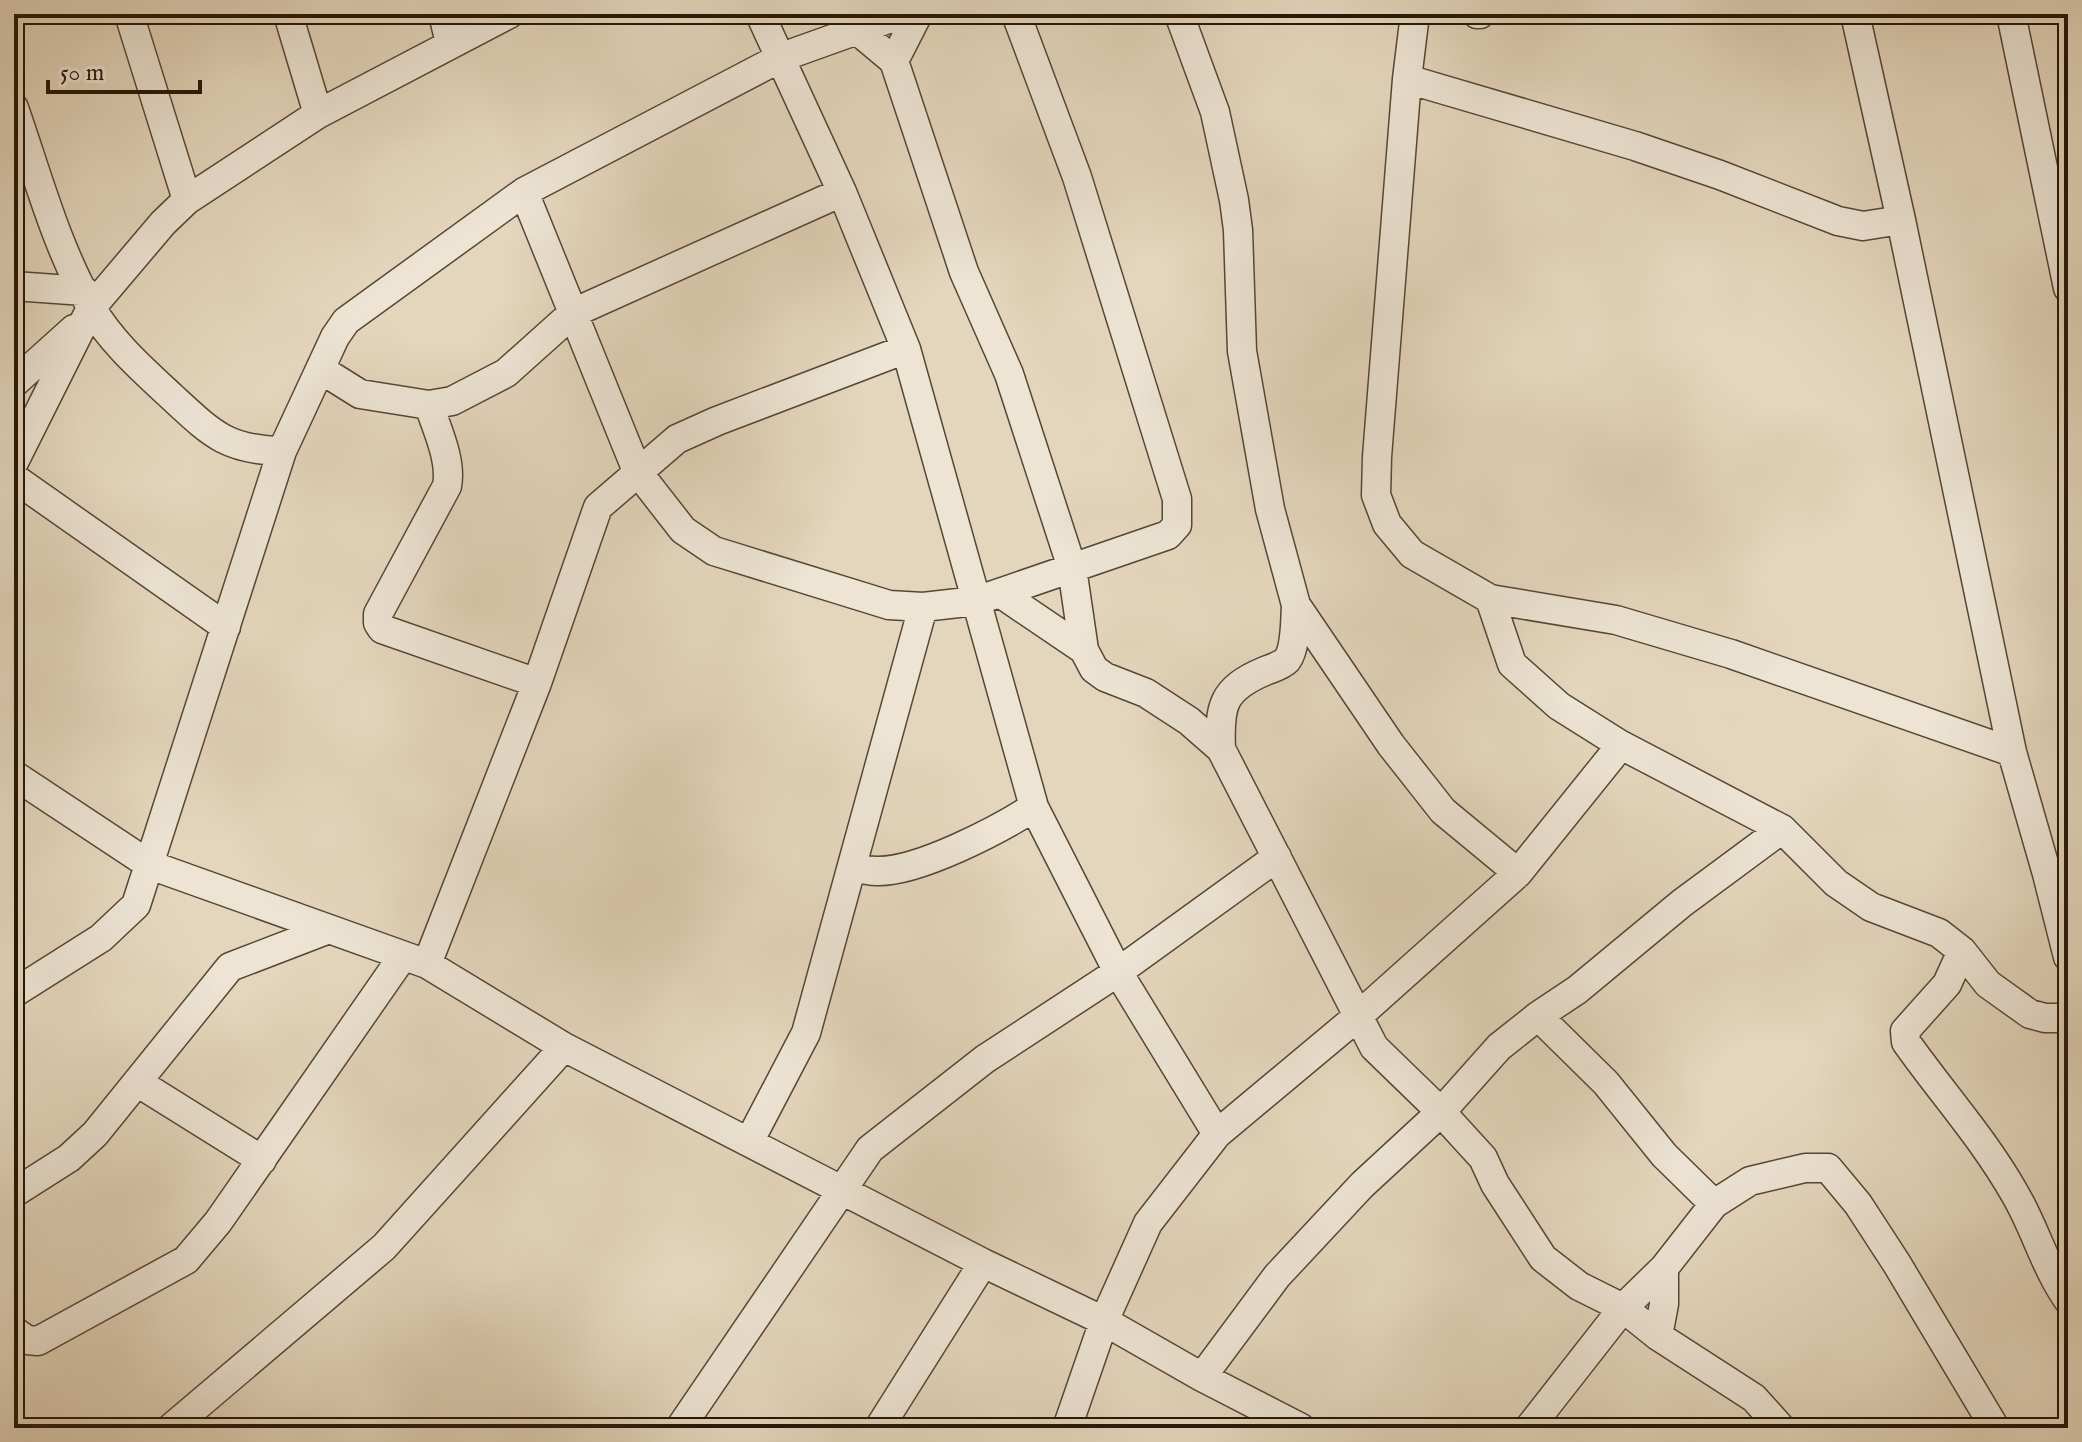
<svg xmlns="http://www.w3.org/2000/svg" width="2082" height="1442" font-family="'IM FELL English',serif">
<rect width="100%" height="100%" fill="#e4d6bd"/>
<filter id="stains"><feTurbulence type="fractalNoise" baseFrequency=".0025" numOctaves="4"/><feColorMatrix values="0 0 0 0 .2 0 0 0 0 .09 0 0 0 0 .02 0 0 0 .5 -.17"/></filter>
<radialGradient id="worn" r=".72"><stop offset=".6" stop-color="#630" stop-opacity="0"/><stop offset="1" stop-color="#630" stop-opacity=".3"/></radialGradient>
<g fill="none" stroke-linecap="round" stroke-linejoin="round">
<g stroke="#554736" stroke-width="31">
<path id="minor" d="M129,14L187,200
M288,14L318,114
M443,14L450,43
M760,14L842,192L906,349L1034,807L1118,972L1217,1134
M1179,14L1215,112L1234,200L1238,230L1242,351L1270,509L1296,605L1391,745L1443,811L1518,873
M1415,14L1407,79L1377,457L1376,495L1387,524L1412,554L1490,599L1616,620L1731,654L2012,752
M1477,14H1480
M1855,14L1901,220L2012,752L2047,874L2068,872
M2011,14L2068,288
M857,30L894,61L964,272L1009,374L1072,568L1084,650L1094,669L1105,677L1146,693L1189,721L1221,749L1374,1047L1441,1112L1483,1158L1495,1184L1543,1258L1579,1286L1623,1308L1658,1336L1754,1398L1781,1428
M894,61L918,14
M1407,79L1635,146L1720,175L1838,221L1863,226L1901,220
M14,108C37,174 56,246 91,307C110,341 143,370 172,397C211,433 226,450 282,451
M524,192L637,471L683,530L714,551L889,605L923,607L976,601L1168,535L1177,525V499L1077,177L1016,14
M14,286L84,291
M320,369L360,394L429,405L452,401L506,373L573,313L842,192
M14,383L74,329
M429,405C437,430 452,460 447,486L378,614V623L382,629L537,683
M14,462L91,308L163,223L187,200L318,114L509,14
M14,478L226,627
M1000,593L1084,650
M1490,599L1512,664L1559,706L1621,745L1782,829L1836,883L1871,907L1939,933L1962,951L1988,984L2030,1014L2045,1018H2068
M1221,749C1219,706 1222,689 1265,671C1272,668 1281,666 1287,660C1296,648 1295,620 1296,605
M14,775L150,865L427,964L564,1047L983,1263L1104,1321L1202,1377L1301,1428
M852,867C860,869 869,871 877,871C918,872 999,830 1034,807
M2047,874L2068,957
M1962,951L1947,984L1905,1031L1906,1042C1942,1093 1984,1139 2015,1194C2035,1228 2045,1267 2068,1300
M427,964L537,683L598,507L677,439L717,421L906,349
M14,993L101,938L136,905L282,451L335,337L346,321L524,192L782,57L902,14
M137,1082L262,1160
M749,1142L806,1033L923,607
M14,1193L69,1158L95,1134L230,967L329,929
M1714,1204L1664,1155L1606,1083L1538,1016L1577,990L1682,903L1782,829
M14,1331L27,1340L38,1341L186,1260L218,1222L403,956
M1658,1336L1664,1304V1268
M1202,1377L1277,1276L1362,1185L1441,1112L1499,1047L1538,1016
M171,1428L384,1247L564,1047
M680,1428L870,1149L985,1059L1118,972L1277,857
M879,1428L983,1263
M1067,1428L1104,1321L1148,1223L1217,1134L1357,1017L1518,873L1621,745
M1529,1428L1623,1308L1664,1268L1714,1204L1750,1181L1805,1168H1828L1858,1204L1897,1264L1995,1428"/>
</g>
<use href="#minor" stroke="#ede4d4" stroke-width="28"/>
</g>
<rect width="2082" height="1442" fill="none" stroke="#e4d6bd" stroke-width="48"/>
<rect x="16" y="16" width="2050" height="1410" fill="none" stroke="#251709" stroke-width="4"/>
<rect x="24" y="24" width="2034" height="1394" fill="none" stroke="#251709" stroke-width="2"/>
<path d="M48 80v12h152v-12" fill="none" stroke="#251709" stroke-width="4"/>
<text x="60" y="80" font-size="24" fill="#251709" stroke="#ede4d4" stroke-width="6" paint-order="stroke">50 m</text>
<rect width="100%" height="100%" filter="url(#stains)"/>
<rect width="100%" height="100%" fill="url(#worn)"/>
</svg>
